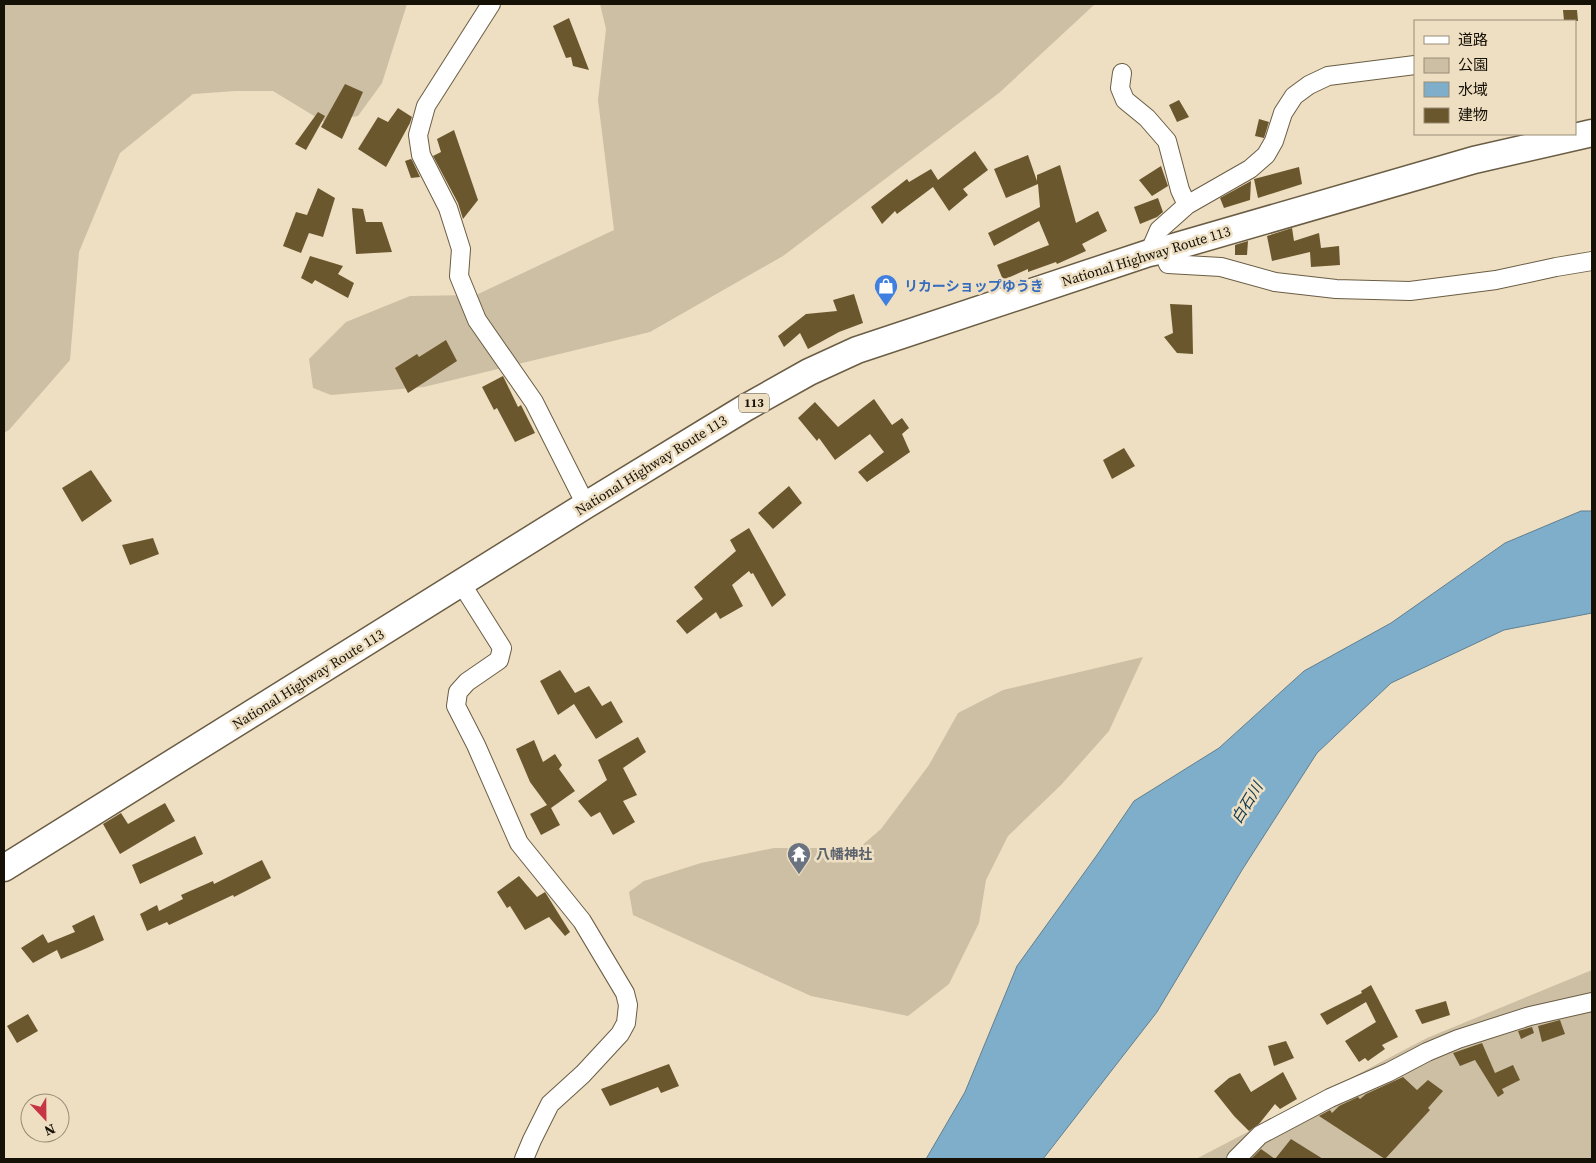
<svg xmlns="http://www.w3.org/2000/svg" width="1596" height="1163" font-family="'Source Serif 4','Noto Sans JP',serif">
<rect width="100%" height="100%" fill="#eedfc2"/>
<path fill="#cdbfa3" d="M4,4H407L382,83L358,116L324,122L273,91H236L193,94L120,153L79,252L70,360L9,430L4,433Z
M600,4H1095L999,93L783,256L650,332L424,387L331,395L313,388L309,359L346,322L410,296L476,295L614,230L598,100L606,29Z
M1143,657L1109,731L1061,785L1008,836L986,880L979,923L949,984L908,1016L811,996L633,915L629,892L644,881L701,863L774,848H859L881,829L929,765L958,713L1003,690Z
M1592,970V1159H1196L1427,1038Z"/>
<path fill="#7faeca" stroke="#607f90" d="M1581,511H1592V613L1504,630L1391,683L1317,753L1242,870L1157,1012L1043,1159H926L965,1092L1017,966L1097,855L1134,801L1219,748L1304,671L1391,623L1505,543Z"/>
<path fill="#6b572d" d="M1563,10H1577L1578,21H1564Z
M569,18L589,70L573,66L571,57L566,58L553,26Z
M345,84L363,92L342,139L321,127Z
M1179,100L1189,117L1177,122L1169,105Z
M398,108L412,117L410,123L386,167L358,149L378,117L388,122Z
M318,112L325,116L306,150L295,144Z
M1259,119L1269,122L1264,138L1255,136Z
M454,130L478,200L463,219L458,203L433,156L441,152L437,139Z
M975,151L988,170L963,189L968,195L949,211L933,187L897,214L895,211L882,224L871,207L907,179L909,182L931,169L938,180Z
M1028,155L1037,181V175L1060,165L1076,223L1098,211L1107,231L1082,244L1086,251L1057,264L1056,262L1028,272V269L1003,280L997,265L1049,245L1039,221L994,246L988,233L1040,207L1038,184L1006,198L994,169Z
M411,159L412,160L420,177L411,178L405,161Z
M1161,166L1168,186L1152,196L1139,180Z
M1299,167L1302,184L1258,198L1254,179Z
M1251,181L1250,200L1224,208L1220,198Z
M318,188L335,198L323,237L309,233L301,253L283,246L296,212L307,215Z
M1158,198L1163,212L1157,217L1140,224L1134,207Z
M352,208L363,209L366,222H382L392,252L356,254Z
M1292,228L1294,241L1319,233L1321,248L1339,246L1340,265L1311,267L1310,252L1272,261L1267,236Z
M1248,241L1247,255H1235V245Z
M310,256L343,266L338,274L354,283L348,298L315,280L312,284L301,278Z
M854,294L863,323L839,332L808,349L800,333L784,347L778,336L806,314L837,311L833,300Z
M1170,304L1192,305L1193,354L1177,353L1164,337L1173,333Z
M446,340L457,361L408,393L395,368L417,354L419,357Z
M503,376L518,407L521,405L535,433L515,442L497,408L494,410L482,387Z
M874,399L892,425L902,418L909,428L902,434L910,452L867,482L858,472L884,452L870,434L835,460L819,438L817,441L798,418L815,402L838,427Z
M1124,448L1135,466L1112,479L1103,460Z
M91,470L112,501L82,522L62,488Z
M789,486L802,503L773,529L758,513Z
M749,528L786,595L772,607L753,573L751,574L749,571L732,585L743,606L720,619L716,612L687,634L676,621L703,599L694,587L736,551L730,540Z
M153,538L159,554L130,565L122,545Z
M560,670L575,693L589,686L602,706L611,701L623,722L596,739L574,704L558,715L540,681Z
M638,737L646,752L623,768L637,795L623,801L635,822L613,835L600,812L591,817L578,801L607,780L598,760Z
M534,740L543,762L555,754L562,765L559,769L575,791L551,808L560,825L541,835L530,814L547,805L530,782L516,749Z
M165,803L175,821L120,854L103,824L121,813L128,824Z
M195,836L203,854L140,884L132,865Z
M262,860L271,878L234,897L233,895L169,925L167,922L147,931L140,914L157,905L159,911L183,899L181,895L213,881L214,884Z
M519,876L537,897L545,892L570,932L565,936L549,917L525,930L510,906L507,908L497,892Z
M94,915L104,940L87,948L61,959L57,950L33,963L21,948L43,934L48,943L75,932L72,926Z
M1371,985L1398,1037L1382,1045L1385,1049L1368,1061L1365,1058L1359,1062L1345,1041L1376,1022L1366,1002L1327,1025L1320,1014L1362,993L1361,991Z
M1446,1001L1450,1015L1422,1024L1415,1010Z
M28,1014L38,1031L17,1043L7,1026Z
M1560,1020L1565,1034L1542,1042L1538,1026Z
M1532,1027L1534,1033L1521,1039L1518,1031Z
M1286,1041L1294,1058L1274,1066L1268,1046Z
M1482,1043L1495,1073L1513,1065L1520,1080L1502,1089L1504,1093L1498,1097L1475,1060L1460,1066L1453,1053Z
M669,1064L679,1086L661,1093L658,1087L610,1106L601,1089Z
M1283,1072L1297,1099L1280,1109L1275,1104L1259,1124L1249,1131L1234,1116L1214,1091L1229,1078L1240,1073L1251,1092Z
M1403,1077L1417,1090L1428,1080L1443,1091L1428,1108L1430,1110L1385,1159L1319,1116L1330,1110L1332,1113L1339,1106L1358,1097L1360,1099L1366,1094Z
M1291,1139L1323,1159H1275Z
M1261,1149L1275,1159H1251Z"/>
<g fill="none" stroke-linecap="round" stroke-linejoin="round">
<g stroke="#6a5d44" stroke-width="20">
<path id="minor" d="M491,4L426,106L418,135L421,155L448,208L461,249L459,276L477,320L534,402L586,505
M1122,73L1120,88L1125,100L1147,118L1167,141L1180,190L1187,205
M1163,250L1168,264L1221,267L1275,282L1336,289L1410,291L1496,280L1556,267L1592,261
M1149,253L1159,230L1187,205L1250,169L1266,155L1274,141L1283,113L1294,96L1309,85L1328,76L1415,65
M461,583L502,648L499,660L467,682L458,692L456,706L476,745L519,843L582,921L625,993L628,1005L626,1023L620,1034L583,1074L550,1104L532,1140L524,1159
M1236,1159L1260,1135L1330,1098L1389,1072L1427,1052L1458,1039L1530,1016L1592,1002"/>
</g>
<g stroke="#6a5d44" stroke-width="29">
<path id="highway" d="M4,868L586,505L745,408L809,372L857,350L1149,253L1163,250L1474,160L1592,133"/>
</g>
<use href="#minor" stroke="#fff" stroke-width="18"/>
<use href="#highway" stroke="#fff" stroke-width="26"/>
</g>
<defs>
<g id="shop-pin" transform="scale(1.25)"><path d="M0 17L-7.5 6A9.5 9.5 0 1 1 7.5 6Z" fill="#3f7fe0" stroke="#eedfc2"/><path d="M-5-2.5h2.3a2.7 3.5 0 0 1 5.4 0H5L5.5 6h-11ZM-1.5-2.5h3a1.5 2.3 0 0 0-3 0Z" fill="#fff"/></g>
<g id="temple-pin" transform="scale(1.25)"><path d="M0 17L-7.5 6A9.5 9.5 0 1 1 7.5 6Z" fill="#6b7280" stroke="#eedfc2"/><path d="M0-6L5-2H3V0L6.5 2.5H4V6H1.5V3h-3V6H-4V2.5H-6.5L-3 0V-2H-5Z" fill="#fff"/></g>
</defs>
<g fill-rule="evenodd">
<use href="#shop-pin" x="886" y="286"/>
<use href="#temple-pin" x="799" y="854"/>
</g>
<g text-anchor="middle" stroke-width="5" stroke-linejoin="round" paint-order="stroke">
<rect fill="#eedfc2" stroke="#574f3f" stroke-width="1" x="739" y="393.5" width="30" height="19" rx="4"/>
<g font-size="12" font-weight="bold" fill="#161107">
<text x="754" y="407">113</text>
</g>
<g font-size="14" fill="#161107" stroke="#eedfc2">
<text transform="translate(1146 256) rotate(-17)" y="5">National Highway Route 113</text>
<text transform="translate(651 465) rotate(-32)" y="5">National Highway Route 113</text>
<text transform="translate(308 679) rotate(-32)" y="5">National Highway Route 113</text>
</g>
<g font-size="14" font-weight="bold" fill="#366cbe" stroke="#eedfc2" text-anchor="start">
<text x="904" y="291">リカーショップゆうき</text>
</g>
<g font-size="14" font-weight="bold" fill="#5b616d" stroke="#eedfc2" text-anchor="start">
<text x="816" y="859">八幡神社</text>
</g>
<g font-size="15" font-style="italic" fill="#0e374b" stroke="#eedfc2">
<text transform="translate(1247 803) rotate(-59)" y="5">白石川</text>
</g>
</g>
<rect width="1596" height="1163" fill="none" stroke="#161107" stroke-width="10"/>
<rect x="1414" y="20" width="162" height="115" fill="#eedfc2" stroke="#988d77"/>
<rect x="1424" y="36" width="25" height="8" fill="#ffffff" stroke="#988d77"/>
<text x="1458" y="45" font-size="15" fill="#161107">道路</text>
<rect x="1424" y="58" width="25" height="15" fill="#cdbfa3" stroke="#988d77"/>
<text x="1458" y="70" font-size="15" fill="#161107">公園</text>
<rect x="1424" y="82" width="25" height="15" fill="#7faeca" stroke="#988d77"/>
<text x="1458" y="95" font-size="15" fill="#161107">水域</text>
<rect x="1424" y="108" width="25" height="15" fill="#6b572d" stroke="#988d77"/>
<text x="1458" y="120" font-size="15" fill="#161107">建物</text>
<g transform="translate(45 1118) rotate(158)"><circle r="24" fill="#eedfc2" stroke="#988d77"/>
<path d="M0-4L9 19L0 12L-9 19Z" fill="#c63642"/>
<text y="-8" font-size="14" font-weight="bold" text-anchor="middle" fill="#161107">N</text>
</g>
</svg>
